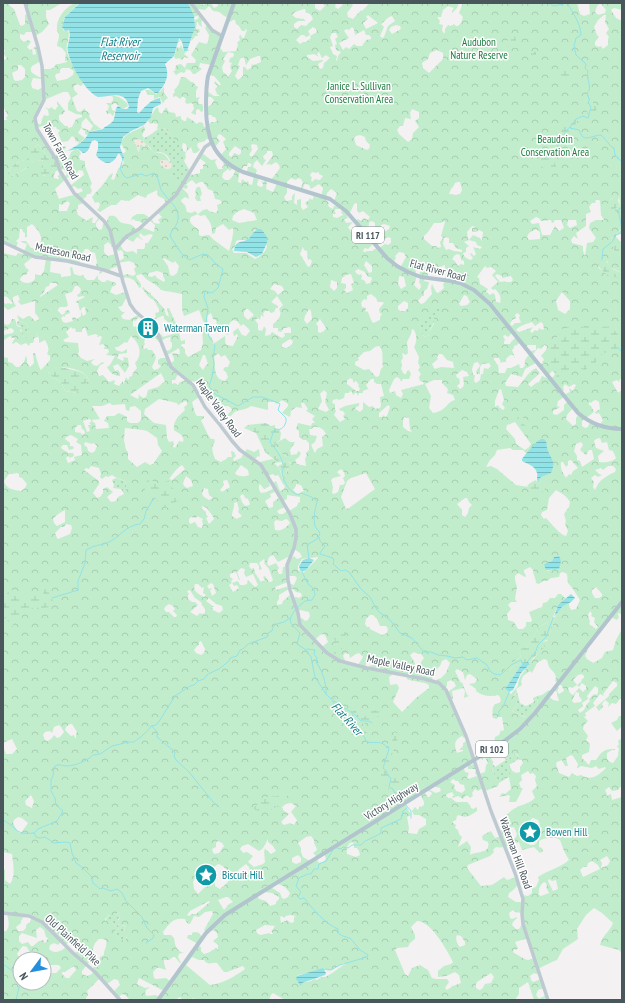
<svg xmlns="http://www.w3.org/2000/svg" width="625" height="1003" font-family="'PT Sans Narrow',sans-serif">
<defs>
<pattern id="grass-dots" width="8" height="8" patternUnits="userSpaceOnUse"><rect width="8" height="8" fill="#c2edcc"/><path d="M2 2h.1M6 6h.1" fill="none" stroke="#a8cdb2" stroke-width="1.8" stroke-linecap="round"/></pattern>
<pattern id="forest-crowns" width="20" height="18" patternUnits="userSpaceOnUse"><rect width="20" height="18" fill="#c2edcc"/><path d="M2 6a3 3 0 1 1 6 0M12 15a3 3 0 1 1 6 0" fill="none" stroke="#a8cdb2"/></pattern>
<pattern id="wetland-marsh" width="20" height="14" patternUnits="userSpaceOnUse"><rect width="20" height="14" fill="#c2edcc"/><path d="M1 5h8M5 5V1M11 12h8M15 12V8" fill="none" stroke="#a8cdb2"/></pattern>
<pattern id="sand-dots" width="8" height="8" patternUnits="userSpaceOnUse"><rect width="8" height="8" fill="#f0e8e0"/><path d="M2 2h.1M6 6h.1" fill="none" stroke="#cfc9c3" stroke-width="1.8" stroke-linecap="round"/></pattern>
<pattern id="water-rules" width="6" height="5" patternUnits="userSpaceOnUse"><rect width="6" height="5" fill="#91e3e8"/><path d="M0 2.5h6" fill="none" stroke="#78bbbf"/></pattern>
</defs>
<rect width="100%" height="100%" fill="#f3f1f1"/>
<path fill="url(#grass-dots)" d="M163,127L182,146L183,151L186,152L185,154L186,157L184,161L190,171L181,188L177,185L171,177C172,168 172,154 160,152C158,152 155,152 153,152L149,146L143,142L144,138C151,136 154,130 163,127Z
M439,303L441,306V313L434,320C434,326 428,330 429,335L425,337C412,326 429,310 439,303Z
M19,321L27,324L28,334L37,333L38,337L34,338V341L25,338L21,333L22,327L17,325V322Z
M116,478L125,481L127,488L124,491V494L121,489L113,488L114,485L112,480Z
M517,692L520,703L526,706L534,702L533,698L537,696L538,704C534,709 529,712 526,717L512,711L518,705L514,696Z
M515,754L518,756L519,759L509,765L513,772L498,782L493,772L492,765L493,764L495,767Z
M118,912L120,917L118,919L119,931L122,925L126,927L124,929L127,936L125,941L119,938L115,934L116,928L111,921H105L108,916L117,915Z"/>
<path fill="url(#forest-crowns)" fill-rule="evenodd" d="M3,3H8L10,6L14,9L20,25L22,26L25,24V15L28,14L25,3H62L50,10H46V17L49,24L42,32L35,36L33,32H26L24,35L20,34V38L23,42L29,40L31,42L27,47L30,50L32,49L33,55L36,54L35,49L33,48L37,46L41,61L32,66C28,73 35,74 39,77H42V69C48,69 54,70 56,64H59L67,62V61H65L66,53L62,48L57,46C57,42 59,40 59,36C59,33 56,31 57,27C57,17 68,3 79,3C72,12 60,16 63,30L65,31L68,30C71,37 65,44 67,52C70,64 80,72 83,84L81,86L77,84L74,86V90L78,94L72,98L77,111L80,112L85,108V110L90,114L89,116L93,123L101,129L91,131L88,135L85,134V131L81,128L78,133L85,138L77,146L79,142L75,141V138L72,136L68,141L61,142V140L58,133L60,130L57,129L56,127H53L51,131L55,136L53,137L52,134L45,135L50,134L47,126L44,127L42,126L37,128L54,157L60,151L58,148L64,146L66,147L64,150L66,152L64,155L66,158H69L71,152L76,149L79,150L81,154L79,156L80,160L85,161V166L92,184L90,186L92,191L90,194H87L86,197L82,200L83,203L78,205V210L77,209H76L78,215L87,221L89,219L93,217L92,223H95L99,217L100,218L96,223V226L99,230L102,229L103,224L107,221L109,216C116,215 116,217 120,222C127,225 132,222 136,230L141,227L154,232L155,225L149,220L143,224L139,221H136L133,219L131,221L132,217L137,214H144L150,218H151L154,223L159,224L160,222L158,220L162,217L157,212L166,204L164,199L158,196L157,190L147,195L146,198L138,195L129,201L121,200L116,205H111L100,212L97,210L99,208L100,204L98,202L95,203L92,197C96,191 101,188 105,182C108,178 108,175 113,173L111,179L114,180L118,169L124,163L121,153H124L126,151L121,144C123,133 136,131 144,126L145,130L142,135L144,138L143,141L135,140L134,143L136,144L139,152L140,145H142L144,147L146,145V143L153,152C161,153 165,152 169,161L162,160L160,164L166,169L171,168L172,166L173,173L171,175L172,178L188,194L189,199L185,197L181,200L182,203L185,205L187,212L192,213L195,211L198,214L203,210L207,209L209,211L216,213L218,210L217,205L222,203L220,200L215,199L213,191L208,189L203,182H200L196,184L192,180L186,184L188,187L186,189L181,187L191,174L193,175L200,173V169H203V165L206,163L199,158L202,153L211,160L217,159L215,162L218,169H223L222,167L224,165L223,163L225,161L220,156L226,149L223,142L226,139L220,134L218,135L217,138L220,141L214,148L210,139H206L205,141L198,143L197,146L200,150L196,153H193L191,147L186,152L187,148L186,144L183,143L182,146H180L165,128L157,129L158,124L153,123L150,124L148,121L155,109L158,107L159,112L162,114L166,107L169,112L175,113L176,117L181,116V119L184,121H186L187,117L195,122L196,124L200,122L203,123L204,127L207,126L209,123L210,124L211,122H215L217,121L215,117H213L211,115H206V107L211,105L214,100L211,97H208V92L214,96H220L217,94L215,89L218,86L214,83L215,81L219,85H221L220,83L214,76L209,75L212,65L200,63L199,67L202,69L195,74H193L190,70L185,69L186,71L184,73L181,72L176,75L173,71H175L176,65L181,64L185,68L187,63H195L196,60L191,55L199,42L206,44L208,42L209,35L205,28L207,25L222,36L219,46L223,52L236,51L238,45L237,42H238L240,40L239,36L241,35L242,38H244L247,30L245,29V31H242L239,26L236,24L235,20H233L230,22H227L228,18C221,15 222,11 213,11L209,6L205,10L198,9L196,10L203,20L201,22L202,27L199,25L198,22H197L196,29H199L200,32L197,33L198,36H195L194,38L191,41C193,34 193,27 195,20L198,19L199,15L194,17V19L188,3L192,5L197,3L204,5L205,3H211L214,8L218,6L217,3H315V8L320,11L325,6L322,3H336L335,7L338,9L343,5L342,3H351L353,5L347,13L348,17L353,19L361,10L362,11L370,3H459L457,8L452,13V11L454,8L448,6L443,10L441,17H437L440,21L439,24L443,25L442,30L444,34L445,32V29L448,25L451,26L454,24L456,26H458L461,23L463,17L459,13L463,3H577L580,14L584,16L590,14L589,3H622V10L614,8L611,10L616,18L622,21V228L619,230V233L615,234L611,239C612,246 614,254 622,254V273L610,267L607,261L598,267C603,273 614,278 622,278V379H620L619,382L617,380L612,382L618,393L622,390V614L618,613V615L619,617L617,620L611,617L586,648L588,649L585,656L587,659L593,663L602,658L605,652L613,650L616,640L622,629V699H620L616,704L612,703L608,707L609,703L605,700L602,704L603,707L599,711L596,707L609,696V694L617,686V683L613,681L603,694L604,696L600,694L593,703L595,706L585,713L586,716L584,717L588,721L584,725L583,729L588,736L586,740L590,744L589,752L582,755V758L589,765L591,760H596C602,751 604,749 615,749V750H612L607,753V759L610,762L613,763L618,756L619,748L617,747L619,744L618,741L620,739L622,741V785L618,790L612,791L609,787L605,790L607,794L606,796L611,794L612,800L622,797V953L619,950L600,945C602,935 609,933 613,923L602,913L594,908L586,915L577,929L578,939L563,949L557,960C551,962 544,966 538,969L539,973L536,974L534,973L530,976L531,980L533,982L541,979L544,988L538,990L536,995L539,999L546,995L547,998L540,1000H534L528,982L519,988V994L515,1000H285L273,993L271,995L269,1000H195L193,998L191,1000H183L180,997L175,1000H130L125,995L122,994L119,997L113,992L120,985L118,980L114,979L106,985L100,978L87,991L88,995L86,998V1000H3V931H6C11,925 8,920 7,913H3V916V869L5,870V880L10,884C16,876 13,864 12,854L3,852V746L6,754H12L17,749L12,739L3,743V357L8,358V362L12,363L16,367H19L24,362L26,356L27,358V363L30,367L34,363L33,353H35C36,357 39,368 41,370L50,360V356L47,354C50,348 48,346 45,340L39,343V339L37,333L27,336L28,332L27,324L19,321L17,315L23,319L28,316H30L35,321L38,320L39,318L35,313V301L21,305L18,301L20,300L18,295L13,297V301L16,306L8,310L3,306V302L6,304L8,303L11,304L13,303L7,297L3,296V253L16,256L18,253L23,254L27,244L21,242L22,241H26L31,248L34,249C46,242 41,232 32,224L27,227V237H25V233L23,232L22,229H20L19,238L16,241L18,243L16,247L3,242L4,236L3,232V120H7L6,117L8,116L3,106V61L7,58L3,53L5,51L3,48ZM599,4H601L606,10L605,13L598,15L595,12L597,6ZM304,9H305L306,13H308L311,15L313,19L306,26L301,25L297,29L294,27V24L298,21H305L304,19L296,18L292,15L295,12ZM368,15L378,23L366,29L363,23L368,19L366,17ZM604,15H606L605,22L609,29L606,33L609,37L608,39V45L603,49L601,46L598,47L595,45V42L599,37L597,35L594,27L598,20ZM392,16L395,21L388,26L384,37L382,38L380,36L384,27L381,24L389,17ZM396,25L400,26L401,29L392,34L389,30L391,27ZM313,27L316,29L317,32L310,36L311,38L306,42H303L300,44L296,40L301,35H304L306,37L310,35L308,31ZM352,27L354,29L355,35L364,30L366,35H369L371,37V39L366,40L362,46H357L354,44L349,49L346,47L343,50L339,43L349,38L344,31L346,29L349,30ZM332,33H336L338,37L335,39L337,44L335,45L336,50L341,52L338,56L337,61L336,60L337,56L333,54L330,47L333,46L330,37ZM437,50L443,53V59L429,73L423,68L422,63L428,59L430,53ZM228,52L233,53L234,55L233,57L230,58L229,62L232,63L230,67L232,71L228,77L226,74L223,72L222,67L225,61L223,59ZM319,52L322,58L326,55L330,58L324,63L323,68L320,69L318,64L323,61V60L313,61L307,57V55L314,54L319,57L317,54ZM258,56H260L261,62L253,65L252,64L251,68L247,70L245,67L250,59ZM244,57L246,65L245,67H243V76L238,80L235,76L240,66L238,65L240,59ZM18,65H21L25,69V77L22,80L16,81L14,80L12,73L18,70ZM62,68H69L74,71L73,75L67,79L57,81L55,76L56,74L60,73V70ZM33,78L42,79L43,87L38,90L32,88L31,84ZM63,92H68L71,98L68,103V110L76,114L82,115V117L76,119L72,127L68,128V126H65L59,120V115L63,114L65,111L57,101L58,106L55,110L51,107L49,109L45,107L48,110L49,115L48,116L44,115L42,119L41,124H38L35,118L44,100ZM412,109L419,112V118L415,121L419,127L413,133L412,139L408,142L399,134L397,130L400,126H403L405,118L411,119L410,113ZM86,118L93,126L90,131L81,127L82,122ZM360,135L365,137L366,141L370,145L369,149L367,150L356,145L354,138L356,136ZM38,144L50,160L58,166L50,174L48,177L42,175V171L44,162L42,160L29,162C28,171 19,171 13,176L8,172L14,164L27,159L31,151L35,148ZM253,144L257,145L258,149L252,157L249,155L252,150L251,145ZM235,146L241,150V153L239,155L234,153L232,157L229,156V153ZM267,151H272L273,155L266,165L269,164L271,165L276,162L279,165L280,168L271,180L277,183L273,192L266,189L267,180L265,179L264,182L261,181L263,184V186L261,187L258,186L257,184L259,178L255,176L257,170L253,167L254,163L257,160L262,166L266,160L264,159L263,156L267,153ZM248,163H250L252,165L250,167H248L247,171H246L254,176L252,185L249,184L248,181L246,182L242,179L241,183L238,182L239,174L244,166H247ZM233,168L236,169L233,176L229,180H225L222,177L223,173L228,169L230,171ZM64,169L67,173L65,178L61,172L58,176L59,179H57L54,178V175L56,171ZM79,170L83,171L84,175L71,185L72,187L74,186L78,189L81,188L83,191C80,192 77,194 74,195C69,196 64,197 59,199L55,189L68,177L73,178ZM312,172L316,173L319,172V174L323,176L320,180L315,179L312,182L311,180L312,178L310,175ZM291,178L296,180L298,178L301,179L303,183L300,189L302,190L305,183L309,185L311,189L319,184L323,188L321,198L315,197L314,194L313,199L312,200L310,198L309,200L305,203L308,207L303,210L301,207V199L297,200V205L294,203L295,193L292,196V200L286,201L284,197L287,193V182ZM458,182H460L462,190L460,194L456,195L449,194L451,189L453,187L455,183ZM331,189L337,193L334,201L337,206H334L333,209L329,207L328,205L329,203L326,200L327,193ZM615,196L619,197L620,205L615,209V212L611,213L608,210L610,200ZM596,200H599L600,201L601,215L604,220H596L590,223L589,228L596,238L593,242L587,243L585,256L583,251V246L572,243L571,240L574,236L578,239L576,233L586,226V214L591,212L589,207L592,203H595ZM67,201L70,203L67,211H59V204L62,205ZM356,203L357,204V210L359,213L363,211L370,217L368,220L364,218L361,221L358,219L355,221L357,224L354,227V231L351,232L348,227L353,222L346,223L344,219L348,218L347,216L351,211L354,204ZM341,207L343,208L341,212L343,215L337,218L333,217V214H336L334,210L336,209H339ZM244,209L254,213L257,220L239,223L232,220L233,216L237,212ZM198,214L200,216L205,215C211,224 212,224 212,234L215,233L216,228L223,224L229,230L233,228C234,233 231,244 229,251L214,240L209,235L201,236L199,235V230C195,226 187,223 191,217ZM536,217L539,218L541,221L551,220L552,223H553L555,220H561L564,228L559,231L555,226L550,235H542L539,223L532,224L530,221ZM568,220H576L577,225L570,228L567,225ZM372,221L375,223V228L368,231L366,227L369,225V222ZM444,221L445,222L441,236L443,238L440,242L441,247L438,248L436,246H432L424,239V236L428,232L434,223H441ZM384,224L390,226L389,229L384,232H376V229L381,227V225ZM472,226L476,227L472,228V232H476L479,230L483,232L482,241L480,238L473,235L469,240L468,239L467,232ZM258,229L267,246C266,252 260,257 255,259L246,253H234L232,249L235,246L236,241L239,240H247L253,234L254,230ZM536,229L540,232V239L529,240L527,237L529,233ZM140,233L144,236L150,234L153,235L148,243H145V247L144,249H137V254L133,251L127,252L123,250L120,244L126,238L133,242L137,237L143,240L139,236ZM387,237L391,238V243L388,245L385,244L379,248L378,247L372,251H368L365,252H364L363,250L365,248L368,249L374,243L377,246ZM446,237L449,238V243H453L456,248L462,250V252L454,251L449,249L446,250L443,244L444,238ZM469,240L476,242L477,245L482,247L480,249L473,247L476,254L474,256L471,253L470,254L473,258L471,260C468,259 464,258 463,253L466,252V248L469,246L464,242ZM108,242L111,245V247H114L115,252L121,250L123,252L124,258L118,262L115,254L108,256C102,253 105,250 104,245ZM303,247L304,250L307,251L308,260L310,259L312,261L310,266L308,267L300,254ZM85,249H88L91,252L95,253L97,262L95,268L100,270L99,274L102,273L103,270L109,272L110,269L118,266V263L129,261L134,263L136,267L134,269L136,274L133,276L127,274L121,276V278C129,276 137,280 139,288L141,287V284L136,277L137,275L142,274C147,282 156,283 161,290L182,294V309L184,316L199,310L205,326L202,329L203,343L201,350L188,357L185,353V349L181,346L182,344H185V340L181,341L178,328L169,308H167L169,317L166,315L164,308C159,304 156,298 151,295V293L148,292L143,287L142,288C145,292 149,299 154,300L159,309V312L155,313L156,317L153,320L162,316H164V319C169,322 173,328 173,334L163,337L161,334L159,336L156,331L150,334L145,332L140,334L137,330L139,328L137,326L134,327L133,326V320L135,321L140,316L138,315L129,320L123,319L121,316L125,312H122L118,307L122,306L125,300L127,298L125,292L116,295L110,292L112,287L116,285V283L107,280L105,282H102L98,279V275L94,280H87L84,277V275L80,276L74,274L72,267L70,268L71,275L70,276L61,277V274L50,272L51,259L78,264L82,258V254ZM399,252L404,253L406,257L400,268L393,263L396,258L395,256ZM457,254L460,255L461,260L464,261V265L461,264L458,266L454,260H452L454,256ZM33,257L46,258L44,271L41,275H38L35,274V279C31,284 24,284 20,280V279L23,275H26L29,270L26,268L24,264ZM164,258L173,263L175,261L179,266L177,273L173,276L170,275L168,266L163,259ZM366,261L372,266V272L369,273L364,265ZM422,264L425,266L423,271L420,272L419,276L420,277L419,283H420L421,287L419,290L414,285L417,276L415,275L416,272L415,269L417,266H420ZM429,265L432,266L434,265L437,268L445,265V269L447,273L444,280L446,281L443,284L444,288L438,293L436,292L432,284L431,288L432,294L424,303L421,304L418,301L422,296H424V291L427,289L430,279L429,282L424,281L425,278H427L428,274L426,272V268ZM485,266L487,268L491,267L496,271L492,275L498,282L491,288L493,290L495,289C499,293 502,297 500,303L496,302L495,295L493,293L490,295L486,292L488,289L480,284L479,278L477,277ZM358,269L365,272L368,277H371L372,279L370,283L366,284L365,281L361,279L362,277L361,274L359,275L356,273L355,271ZM157,271L163,273V276L165,280L164,282L157,278L155,275L152,277L148,276L149,273ZM351,274L354,283L351,284L353,290L347,293L344,290L346,288V284L341,283L342,278L346,275ZM497,274L502,276V278L511,276L513,280L511,282H505L506,281L500,282L495,276ZM400,276L404,277L406,286L401,289L398,284L399,277ZM331,280L337,282V288L334,291L330,287ZM50,283H56L58,285L40,297V296L44,292L46,287L49,286ZM274,284L282,286L284,290L278,295L275,291L270,289ZM78,286L81,289L80,293L77,295L78,297L83,296L85,297L75,302L78,303L80,311L83,307H85L86,314L83,316L81,311V316L77,319L74,317L72,318L73,321L66,323L63,322L61,318L63,316L65,317V315L70,313L69,310L65,311V313L62,315L58,311V309L60,307H66L68,305L65,294L72,292L75,286ZM562,292L570,301V309L565,314L558,310L556,301ZM371,294L376,298L378,302H382L384,303L379,309L380,313L382,314L380,317V320L373,323L371,320L368,312L365,311L366,308L362,307L361,303L364,299L367,300V296ZM464,295L467,296L470,302L467,305L461,306L459,304ZM277,296L283,305L279,309C283,315 278,320 273,324V328H278V331L281,332L284,328L290,327L291,329V333H284L285,336L282,338L272,332L270,335L265,336L266,329L264,327L262,331L258,330V324L255,320L258,318L260,320L261,315L264,317L263,314L265,311H269L271,313L274,312L276,308H278V306L271,302ZM404,301L408,303V308L405,311H400L398,309V306ZM439,304L441,307L440,313L434,318V324L429,332V335L425,337C413,327 429,310 439,304ZM246,309H248L254,315L248,320L244,316V312ZM309,309L311,311L312,319L307,324L304,320L305,316ZM211,313L213,319L216,320L217,325L223,327L227,335L229,334L228,330L230,327L229,324L233,320L237,321L241,326L243,324L248,328L250,331L246,336L242,335L238,328L233,332L234,336L237,334L238,336L233,346C223,345 226,343 225,336L213,344L212,338L206,332L208,328L207,316ZM517,313L520,315L519,318L521,322L519,323H515L512,326L510,324L512,320L516,318L515,315ZM320,319L326,328L324,331L320,333L318,332V326L316,324ZM532,322L535,326L541,322L543,324L544,329L542,330L539,328L538,331L535,330L532,333L530,331L533,327L519,332L516,330C520,325 527,324 532,322ZM71,327L73,329L75,328L76,332H82V329L85,327L88,336L95,334L98,335L97,337L100,336L102,337L99,345L103,344L105,346L104,349H108L109,352L106,355L115,356L110,365L107,367C110,372 113,376 120,376V373L118,370L115,371L113,366L118,364L125,373L129,366L128,358L123,357L124,359L123,361L117,358L119,354L127,353V349L122,352L116,350L115,347H118L125,342L127,343L131,336C140,343 143,355 135,363L137,368L133,373L132,376L129,377V379L128,380L126,377L124,383L123,384V381L119,386L114,384L115,380L109,382L103,375L99,376L97,371L100,365L104,363L102,362L97,366L93,365L91,362L95,359L87,361L81,358L78,354L79,351L78,343L65,342L63,340L69,337L66,332ZM412,329L414,330C417,335 417,342 414,347L419,357L418,363L420,367L418,370L421,374L419,377L420,381L423,382L424,384L401,390L403,394L401,398L396,395L395,391L390,393L389,390L394,379L397,377L400,379L401,382L403,379H409L411,374L409,370L407,371L406,374H404L401,369L402,365L401,361L403,358L402,353L406,355L408,353L407,342L411,334ZM512,333L516,337L511,342L510,344H504V342L505,340L503,336L505,335L508,337ZM148,336L152,339L155,338L159,342L166,338L171,337L170,341L172,343V347L170,350L165,351L166,356L179,348L180,354L172,353L174,359V361L171,363L167,358H161L158,360V364L161,366L158,369L154,370L152,367L156,358L155,355L152,350H148L147,348L144,349L143,346L145,344L144,342L146,337ZM290,339L293,341L292,344L287,348L282,347V344ZM520,342L525,347L528,345H536V350L531,351L529,349L527,350L530,354C526,358 524,360 525,365L523,368H520L519,364L511,368H507L505,373H499L498,365L496,363V362L494,360V358H499L501,363L503,362H506V359L510,355H513L515,358L512,350L514,348V346L517,345ZM544,345L547,346L546,350L541,356L543,358L544,360L542,362L544,364L540,363L548,376L552,371L555,373L554,376C548,381 548,378 542,376L539,382L536,383L531,387L528,384L540,373L536,368C528,372 524,380 518,387L506,386L505,383L511,374L522,377L525,369L536,363L533,354L538,348L541,349ZM379,346C385,352 381,359 383,367L381,369L379,376L376,377L369,369L364,370L355,365V362L359,360L358,358L364,352L370,351L375,347ZM217,354H219L221,357L225,355L230,362L228,367H225L223,370L226,372L228,377L225,381C213,379 216,368 214,357ZM439,354H442L447,360L453,362L454,368L441,367L435,369L434,368L432,364L438,359L437,357ZM203,355H205L208,364L206,365L203,370L199,365ZM478,362L480,366L476,371L477,374H480V367L482,364L489,363L491,366L488,369L484,368L483,374H481L480,380L476,383L474,381L475,375H473L472,369L474,363ZM57,367C67,367 85,369 89,380L75,393L65,391L62,383L51,376L48,373ZM462,370L467,372L469,376L463,377L464,384L463,387L460,389L457,386L460,383L459,378H457L456,375ZM161,373L165,381L158,387L148,390L146,397L143,398L138,394L139,396L138,399L130,395ZM178,374L185,379L184,381L180,382L178,385L175,383L172,384V380H175ZM350,378L353,380V383L356,381L359,385L358,387L360,388L359,391H356L347,384V381ZM371,379H374V382L377,384H381L384,396L380,397L381,406L380,408L375,409L373,406L369,407L363,402V409L360,412L355,409L356,407L359,406V403L345,406L339,409L341,411H343L345,414L343,416L345,419L340,422L334,415L336,411L335,409V404L332,403L333,400L337,399L339,400L344,398L345,393H349L350,391L352,392L353,395L355,393H357L358,396L359,393H363V391L368,389L370,392L366,385ZM434,380H442V383L448,389L447,393L453,395L455,400C445,403 447,411 433,413L429,408L431,396L425,384ZM192,381L199,383L203,390C206,393 209,393 211,398L210,399L220,402L224,406H228L231,408L232,410L227,415L228,416H231C237,407 244,412 251,406L268,410V402H274L277,404L282,400L288,404V406L282,413L290,417L291,411L296,407L302,408L301,403H304L308,409L306,411L315,416L312,419L315,423H312L311,426L298,423L296,429L299,431V437L303,440H306L309,443V450L306,453L307,455L305,459L306,466L297,464L295,460L299,457L301,453L298,451L297,454L291,455L290,450L295,442H290L285,438L276,443L275,445L280,453L287,457V461L291,463L283,479L279,468L275,464L276,461L272,459C267,461 263,460 259,463L255,459L258,456L260,457L259,449L254,452L247,449L241,458L234,461L233,459L236,456L234,452L231,451L232,457H228L225,460H224L221,462L215,459C213,452 210,448 215,442L214,439H211C206,433 205,427 201,421L202,419L204,418V416H197L195,413L192,402L199,397L191,383ZM565,384L569,387L574,384L576,385L573,391L569,388L570,392L563,395L561,392L564,390L563,387ZM501,389L504,400L502,404L505,408L503,410L499,407L498,405L495,407V401L499,390ZM324,390L327,393L325,402L329,410L326,412L318,409L322,401L320,394ZM564,397L568,401L564,405V410L557,415L553,414V411L560,407L557,406L558,401ZM159,399L177,403L178,405L185,401L187,402V405L184,407L185,410C179,416 173,420 174,430C179,434 185,435 183,442L179,441L175,448L172,446L174,444L173,441L169,442L167,438L166,425L154,423L144,414L145,409ZM596,400L599,402L600,409L595,412L596,414L599,413L603,420L599,426L590,422L588,427L585,428L582,426V421L594,412L591,406L589,405V402L591,403L593,401ZM110,403L112,405L125,404L126,410L129,411L130,407L135,406L141,411V420L138,423H130L127,421V417L119,413L114,416H107L104,421L108,423L109,428L96,429L95,423L93,422L92,420L100,419L92,406H102ZM388,405L390,407L387,416L385,417L383,415L382,417H379V413ZM573,408L579,414L576,418V424L573,426L566,419L567,415ZM404,417L409,418L410,429L412,432L408,431L403,427V421ZM89,419L91,420V422L89,423L91,425H88L90,431L87,432L83,421ZM515,422L531,444L529,447L525,450L516,444L515,439L506,429L507,425ZM78,425H81L82,429L84,430L85,433L82,435L81,433L75,432V428ZM313,427C319,426 324,429 326,434L322,437L323,446L317,449L315,453L311,445L315,442L317,436L310,435L309,429H312ZM125,428L143,430L147,431L157,438L158,445L162,451L153,464L150,465L145,462L137,467L128,459V452L126,450L124,440ZM71,435L78,439L76,442L81,445L82,455L74,457L75,460L68,463L66,458L68,456L70,458L74,456L73,453H69L62,449L61,447L63,445H67L69,450L73,449L74,447L70,446V443L65,439L66,437ZM600,438L602,443L607,442L609,450L613,451L616,458C613,462 604,463 599,462L598,456L604,451L596,448L594,441L596,439ZM85,442L92,444L94,443L97,446L95,451L92,453L88,451L87,447L84,445ZM581,442L583,445L580,450L586,455L589,450H592L594,459L582,467L580,461L577,460V456L574,451L576,444ZM510,448L513,450H523L526,453L541,477L535,488L516,485L497,469L491,466L486,467L490,460L495,455L497,450ZM571,460L578,468L573,471L571,475L569,474L566,478C563,472 560,470 561,462H563L566,467L568,465V461ZM182,465L185,469L172,480L168,490L165,486C170,478 174,470 182,465ZM241,465L248,470L249,475C245,477 237,477 235,473ZM91,466L99,468L101,474L100,477L102,479L106,476L108,477L112,475L115,477L125,481L127,488L124,491V494L118,497L116,501L111,502L107,497L113,492L107,487L103,489V493L100,497L97,498L93,493L99,484V481L84,470L86,468L89,469ZM608,466H613L616,469L615,472C611,473 600,480 598,484C597,486 596,488 595,490L593,487L594,482L591,478L595,475L598,477L602,475L599,474L595,470L601,468L603,470ZM341,469L344,472L345,476L343,478L345,483L343,485H340L338,492L334,494L332,493L333,487L331,480L333,478L341,476L337,472ZM17,473L19,474V477L22,478L27,484L25,488L21,491C14,490 6,489 4,481L9,474H12ZM366,473L375,489L349,508L346,509L341,497L347,481L351,478ZM273,474L275,476L278,475C281,479 282,484 285,486L284,489L280,491L276,481L272,484L274,488L267,492L261,493L259,490V485L260,484L264,489L270,486L269,483L271,482L267,476ZM186,476L191,480L193,486L187,488L184,486L183,483ZM226,480H227L230,487L222,492L220,490L224,485L223,481ZM296,484L301,485L304,491L297,494L293,490L296,486ZM204,488L208,489L209,495L213,498L209,500L204,497L202,494ZM556,490C561,493 567,496 570,502L569,507L564,514L566,521L565,524L568,531L566,536C560,535 551,523 546,518L544,519L541,515L542,512L547,510L549,498ZM277,491L280,497L273,502V507L269,508L265,501L271,497L270,494ZM243,494L246,499L247,498L248,499L250,504L249,505L245,506L242,502L240,496ZM287,495L300,497V502L298,503L297,506L289,511L288,510L283,514H279L277,511L286,506L283,501L287,499ZM465,498H467L469,502L472,505L469,508L468,513L465,517L462,515V510L457,504ZM237,502L239,509L238,512L242,516L237,519L232,516C232,511 235,507 234,503ZM202,506L207,508C209,512 213,515 214,519L209,524L206,518L208,517L206,514V512L202,509ZM65,510V522L57,526L54,523L53,519C56,515 61,512 65,510ZM197,516L203,519L202,521L203,524L202,528L198,527L195,522L190,524L189,522V519L191,517L196,518ZM286,519L288,520L290,523C287,527 281,532 275,530L274,522L276,520L282,521ZM66,524L71,525L72,528L70,534L58,539L57,538L55,533L61,527H64ZM294,549L300,553L302,557L297,559L294,556L292,558L290,557L287,566L283,567L282,574H279L277,571L279,568L276,563L269,566L267,563L269,557L273,555L278,562L290,556ZM559,556L554,569L547,571L546,563L552,561L554,557ZM318,557V558L303,573L298,570V566L302,559ZM264,559L265,561L264,563L269,569L273,580L271,582H269L265,576L263,577L265,580L261,582L255,573L254,568L251,569L249,566L250,563H257L259,566V570L262,569L259,563ZM530,567L533,570C533,575 536,578 536,583L539,584L543,581H547L551,578L559,577L560,573L563,572L567,574L568,583C573,588 576,594 580,600L576,609L571,610L569,606V603C562,607 556,611 555,619L547,641L543,642L544,648C537,653 534,659 529,665C524,672 518,677 518,686L511,694L505,689L519,668L523,663L515,665L510,670L507,666L520,658L521,656L519,652L522,649L528,646L539,627L550,621L553,617L558,605L566,599L561,594H558L555,598H550L547,602L543,603L542,607L529,612L532,620L531,622H526V626L523,629H518L514,622L508,620L507,614L511,609L508,605L511,602H517L515,599L517,587L515,580V576L518,573L525,577L526,576L524,572V570ZM241,568L245,569L244,573L246,577L253,574L258,585L255,587L248,580L247,584L244,585H240L238,581L232,583L234,586L237,585L239,588L233,592L229,585L232,583L231,581L233,579L230,577V574L236,572L239,580H240L237,572ZM288,576H295L297,578L294,585L288,583L289,586L276,590L275,587L288,582ZM211,583L213,584L216,593L212,596L210,590L212,589L211,588L209,589L207,586ZM195,584H198L202,588L204,587L203,593L206,595L204,597C199,594 192,592 195,584ZM596,587L602,594V596L599,598H595L592,593V590ZM289,589H293L296,592L301,593L302,596L299,598L296,597L293,598L291,594L283,601L282,604L277,605V602L279,599V595ZM190,590L195,598L201,602L202,605L205,609V613L202,614L200,613L197,616L190,612L198,605L195,602H192L188,599V595L189,594L187,591ZM209,598L216,604L222,606L223,610L219,613L213,610L212,607H214L206,601ZM169,604L173,606L175,609L173,611L177,615L176,617H174L169,612H166L164,609L166,606ZM300,610L309,612L310,616L308,620L305,621L302,618L299,619L298,612ZM590,611L592,614L591,616L595,618L594,622L598,627L596,629L589,624L590,622L588,615ZM370,615H373L377,619L380,626H386L388,629L387,633L382,635L370,629V627H367L365,624L366,619ZM324,634L326,637L328,642L322,647L315,640L320,635ZM201,641L205,649L204,653L201,655L196,653L194,650L197,646L199,645V642ZM414,652L418,654H421L424,658L421,662V669L419,671L415,670V663L410,655ZM345,653L349,654L350,658L356,654L359,653L363,657L358,665L344,662L345,660L343,656ZM374,656L376,657L373,665L369,666L368,668L365,667C367,661 368,659 374,656ZM446,659L450,663L446,673L441,678L438,679L436,682L432,680L433,673L440,666L442,661ZM544,659L547,660L549,667L555,674L556,678L555,681L562,686L564,691L559,694L557,691L559,688L558,687L553,690L557,692V695L559,700L558,701L553,700L548,696L550,693L553,695L549,690L542,695L537,696L538,702C536,709 529,711 525,717L512,711L518,705L514,695L517,692L516,689L522,685L521,681L523,676L530,671L532,673L537,663ZM457,669L463,672L465,680L467,675L470,674L477,679L475,683L469,684L476,689V691C482,696 490,697 498,695L500,697L501,701L499,703L495,704C492,707 492,714 493,718L497,719L498,717H502L504,730L502,731L501,730L499,735L495,737L494,744L491,746L493,748L480,756L482,760L485,757L488,763L486,765L485,772L479,774L476,771L475,773L477,776L468,779L467,778L469,773L465,772L463,766H468V769H476L475,764L470,765L474,760L467,741L463,743V746L459,750H463V751L457,753C454,745 454,740 462,736L464,738L466,737L451,700L453,698L452,691L463,688L465,691L464,698L469,696L467,695L462,682L461,683L455,671ZM393,672L407,676V679L409,680L425,683L429,685V688L416,698L402,712L393,702L399,688L397,684L390,685L389,677L392,675ZM582,674L584,676V678L582,679L581,682L577,685L573,680L578,675ZM451,680L454,682L456,686L448,692L445,688L447,686V682ZM582,683L586,686V689L583,692L579,688L573,695L570,693L568,688L570,687L572,688L577,685L579,687ZM595,686L598,688V693L596,695L594,694L589,699L590,701L587,704L584,710L580,713L578,710L583,706L582,703L588,699L587,696ZM576,692L579,693V696L582,700L581,702L574,703L572,701ZM70,724H72L77,732L76,734V738H75L74,735L71,736L65,730L66,727ZM59,725L61,727L64,732L60,737L57,738L54,735L52,738L48,741L45,740L43,735L45,732L50,731L52,733L54,727ZM504,749L505,751L504,752L505,756L504,757L506,760L515,754L518,755L519,760H522L523,763L520,767V772L516,773L513,771V772L498,781L492,770L493,767L492,765L494,761L493,762L491,758ZM571,755L573,756L578,764L577,768H578L581,766L592,768L596,766L599,769L605,767L606,768C598,776 591,781 581,775L577,776L572,773L569,777L559,773L556,764L557,762L562,760L565,766H568L566,758ZM528,771L530,774L533,773L536,776L535,780L537,786L532,791L535,798C528,805 517,805 511,811C508,813 507,815 504,817L508,822L509,828L514,827L517,834L516,837L514,839H510L504,829L499,831L501,836L495,838L491,831L483,835L482,837L483,840L488,842C491,854 477,851 470,855L471,847L467,841L458,847L462,837L459,834L458,830L455,828L456,825L452,822L456,820L457,816L459,815C466,819 471,815 477,811V807L473,809L471,808L470,805L467,802H456L451,798H448L446,796L447,794L452,792L454,795L452,797L453,798L458,796L463,799L466,795L468,796L470,798L473,796L472,793L475,789L478,791L483,788L485,791L498,786L499,783L509,777L511,789L505,794L502,793L499,797L508,795L510,796L509,802H516L523,788H521L519,783L522,780L521,775ZM453,779L456,781H458L460,784L464,785L465,790L462,793L456,791L454,787L455,785L450,782ZM435,786L440,788L441,791L436,793L430,790L428,791L431,792L432,794L428,798L424,791ZM31,795L34,801L32,808L26,805L25,801ZM421,795V796L424,802V805L421,807L419,806V808L418,810L415,807L412,811L414,815H419L426,819V825L419,829L417,834L408,833L409,828L407,817L411,815L404,802ZM291,803L296,806L291,812L297,820L294,825L290,823L284,825L281,822L289,814L284,811L282,807L286,804ZM18,817L22,818L28,823L21,833L18,832L13,823L14,820ZM533,818L538,820L540,824L539,827L542,828L541,830L536,829L532,833L527,828L525,823L531,821V819ZM311,836L314,840V843L317,849L316,851L313,853L317,857L324,853L326,859L323,862L319,863L317,860L310,861L303,857L301,852V848L298,843L306,837ZM533,836L538,842L534,845H530L527,842L530,837ZM548,838H556L560,840L564,851L569,860C560,868 548,870 538,877L539,880L536,887L532,888V893L528,896L522,895L523,902H516L508,897L509,893L512,891L519,884L516,877L507,880L504,877L492,885L481,886L467,868L468,865L490,856L494,852L493,850L496,847C504,849 511,844 519,842L522,850L534,847L540,853L543,851L542,848L539,847V841L543,839ZM268,839V842L273,846L276,851L271,854L265,849L264,852L265,862L263,864L254,867L248,862L253,856L247,852L243,853L240,849L242,846L248,844L259,851C264,849 265,844 268,839ZM218,841L222,843L224,846L219,853L214,854L213,852L212,849L216,847V843ZM353,842L354,845V848H357L359,851L360,855L356,857L347,854C346,850 347,846 350,843ZM298,855L301,858V862L296,864L292,862V858ZM607,856L610,861L608,865L601,868L602,863L600,860ZM592,861L598,865L600,869L583,877L580,870L583,867H587L588,863ZM218,864C223,865 228,871 232,875L227,883L220,889L215,886V882L217,874L215,872L213,868ZM246,864L249,867L250,872L246,875V878L242,879L240,876L238,870ZM199,876L201,878L205,879L208,884L198,894L194,889L193,882L195,878ZM549,879L552,881L556,880L558,889L553,891L548,881ZM544,882L546,883L547,886L546,888L547,889L549,893L541,896L539,895C538,889 540,885 544,882ZM277,884C284,885 286,888 290,893L288,897L284,899L282,898L280,893L272,888ZM264,892L272,893L279,897V899L276,902V904L270,906L266,901L259,899L257,895ZM226,897H228L233,902L229,904L224,910L218,900ZM209,901L210,902L196,914H192L189,916L187,915L190,911ZM513,910L515,912L522,913V924L519,929H516L512,925L513,922L517,918V917L512,919L510,918L509,913ZM212,911L213,914L204,930L207,932L214,930L217,933L218,937L213,941L218,945V950L216,948C214,950 206,954 204,954L201,951V947L197,945L171,982L166,978L156,979L154,978L153,972L157,968H160L166,970L164,963V960H169L173,957H175L180,963H181L178,957L179,954L184,952H181C175,948 175,944 174,938L171,935H164L163,932C169,924 173,917 185,919L187,923L190,924L194,916L199,917L205,912ZM118,912L120,917L117,923L119,924V931L120,932V929L122,925L126,926L124,930L125,931L124,936H127L125,941L119,938L115,933L116,928L111,921H105V919L109,915L111,917L116,916ZM25,915L32,917L30,922L26,925V928L23,931H18L16,927L21,923V921ZM290,915L296,916L294,917V922L291,923L287,920L281,923L280,917L282,916L284,918L286,916ZM417,921C431,921 447,950 453,962L451,964L444,966L438,971V977L446,976L455,972L459,975L461,983L453,986L447,990L445,988L449,982L447,979H436L432,978L428,970L420,965L412,968L408,976L405,974L395,950L397,948L408,947L410,943L415,939V935L411,927ZM265,925L275,926L271,932H272L273,934H270V933L260,935L257,933L256,930ZM40,927L44,930L46,937L48,938L46,942L44,943V940L39,941L33,946H31L28,942L22,944L19,941V936L22,933L37,938L36,930ZM457,935L461,936L465,942V945L460,947C457,944 455,939 457,935ZM75,937L79,940L81,945L77,952L72,953L66,947C61,952 54,954 49,949L50,945L54,943L58,945L61,942L66,945L72,938ZM528,938L534,958C533,958 529,960 528,960C526,960 514,953 513,952L514,949L516,950L518,948L515,942ZM99,939H103L106,940C108,946 103,951 104,955L100,957L99,962L92,969L93,971L92,974L87,976L82,974V971L94,956C91,950 94,943 99,939ZM23,946L27,947L30,953C28,956 23,959 19,957L17,954L21,948ZM192,957L199,960H204C208,966 212,962 217,963L224,972H227L243,966L245,969C235,976 223,984 210,985L186,965ZM20,959H44V983H20ZM344,963L346,964C338,967 328,979 321,977L317,980L314,979L311,981L301,983L297,980V976L298,975L325,969L328,971ZM51,965H59L61,968L56,973H49L47,971V968ZM74,966L76,970L69,978H66L62,974V972H65ZM491,973L494,977L491,983L485,984L482,989L479,990L476,988V984L477,982ZM139,978L164,991L160,998L156,995L147,996L145,994L146,990L150,987L145,988L137,984Z
M178,37L183,50L186,51L188,49L189,51H187L184,54L189,58L184,57L182,60L179,58L176,59L174,57L177,47L180,48L181,45L180,42H177Z
M181,77H185L191,82H193L196,86L198,87L196,91V98L200,97L198,100L199,104H202L203,106V111L201,112L199,109L196,110V115L191,113L194,109L193,104L191,103L187,104L185,102L186,99L184,97H182L180,99L176,96L173,97V94L175,92L174,90L178,86Z
M164,87V93L168,98L165,100L162,105L160,107L163,104L160,97H159L154,99V95H148L145,90H149L156,94L161,91Z
M110,95L119,97L127,103L128,106L123,109L115,103L111,105L112,110L115,111L113,116L110,113L107,114L106,111L108,110L109,106L106,103H111L113,100V97Z
M197,187H200L202,194L200,197L201,201H197L195,198L196,194L195,191Z
M12,319H15L17,326L23,328L20,330L24,337L31,338L34,341L33,343H30L29,346L26,343L21,345L16,342L13,344L12,343L15,338H12L10,336L4,340L3,335L13,333L14,330L11,328L3,331V323L7,325L10,324Z
M619,716H622V726L617,731L611,723L617,720Z
M195,932L199,933L203,938L198,944L187,938L188,935H192V933Z"/>
<path fill="url(#wetland-marsh)" fill-rule="evenodd" d="M513,35H515L517,46V48L509,47L506,45V42Z
M533,51L536,52V56L540,60L539,62H536L526,56L529,52Z
M562,66H564L572,76L573,80L561,78L558,69Z
M590,99L597,108L596,111L588,114L585,108Z
M577,117L579,119L571,130L565,133L563,139L561,140L559,137L564,128L559,121L569,122Z
M38,144L50,160L53,161L55,159L58,167L52,172L48,178L44,175L42,176L40,172L43,167V160L30,162L29,165C26,169 13,177 8,177V172L14,164L27,159L30,151L35,148Z
M547,149L554,153L553,159L556,166V169L547,170L538,164L540,155L545,153Z
M615,196H619L618,201L620,205L615,209V214C610,214 608,211 606,206L609,201Z
M622,228V233L616,235V237L622,243V254C614,255 612,246 611,239L615,234L619,233L620,229Z
M602,257C606,260 608,264 612,268C615,271 618,271 622,273V278C612,278 603,274 598,265Z
M572,321L583,327L591,323L599,325L601,328L610,326L620,336L622,344L616,350L604,353L598,358L597,361L585,370L570,366L568,372L563,377L564,379L558,381L556,378C558,374 556,371 553,369L551,370V362L548,357L551,350V346L560,332L561,329L568,328Z
M59,366C68,371 84,368 89,380L76,393L65,391L62,383L48,374L51,370Z
M517,416H520L524,418L523,423L537,440L535,442L524,429L519,426Z
M266,423L271,426L275,425V428L279,429L281,433L280,440L276,443L275,445L280,453L287,457V461L291,464L286,472L287,476L283,479V476L278,466L282,464V462L275,463L276,461L265,452L256,433L244,428L248,425Z
M149,479L159,484L168,481L169,479L172,480L170,486C175,490 180,494 178,501L171,504L168,508L164,506C160,499 134,492 149,479Z
M536,480L537,482L538,480L541,481V483L544,485L545,490L539,493L537,489H531L527,486L530,483Z
M45,587L51,589L50,595L53,601C49,611 42,607 34,608C29,608 27,612 22,612V617L14,623L12,627L9,628V622L3,616V599L6,594L12,590H15L23,596L33,594L42,598Z
M553,617H555V619L548,639L543,642L545,645L544,648L533,658L530,664L529,662L515,665L508,672L505,671L504,666L520,658L521,656L519,652H517L515,650L527,647L539,627L550,621Z
M343,632H346C344,644 347,647 335,654L331,652L336,644L334,638Z
M328,694L342,703L345,707L356,711L357,714V717L359,718H363L372,710L379,711L381,714L369,722L363,724L353,722L359,729L368,733L359,734L349,721L339,715L333,704L326,696ZM337,707L352,714L353,715V718L349,719L343,714Z
M394,732L398,733V738L389,763L393,773L394,777L400,782L402,786L396,793L389,792L388,788L379,780L381,762L388,757L386,748L387,744L392,741Z
M289,792H290C283,803 268,818 254,809V807L267,797L277,796Z"/>
<path fill="url(#sand-dots)" d="M137,139L143,141L146,145L145,147L142,145H140L138,152L136,144L134,143Z
M162,160L169,161L172,164L171,168L166,169L160,164V161Z"/>
<path fill="url(#water-rules)" d="M80,3H188L194,16L195,27L187,51H184L182,42L179,38L174,56L165,64C170,75 166,84 158,93H155L148,88L141,91L138,99L137,112L139,113C145,107 151,99 160,98L161,104L153,108L151,117L144,125L131,131L123,137L120,147L124,158L122,162V158L119,153C117,155 116,159 113,161C107,166 99,160 96,155L98,149V142L95,140L92,141C89,146 90,152 83,153L78,149L67,151C76,146 85,142 89,132L103,129C105,126 110,125 113,121C116,116 114,110 118,106L123,109H127L129,107C126,89 109,97 98,97C85,91 71,66 68,52C66,45 72,38 69,30L65,31L62,27L65,17Z
M257,229H261C271,240 267,242 262,254L256,257L247,252L234,251C236,239 241,244 248,239C252,236 253,232 257,229Z
M541,439H544C548,443 546,444 547,448C550,459 557,460 551,473L541,477L538,482C536,478 538,477 537,473C535,465 527,464 522,461V459C526,454 536,441 541,439Z
M559,556L561,561L559,569L546,570L544,565L546,563L552,561L554,557Z
M309,558L314,560L306,570L302,572L300,570L299,566L303,560Z
M571,594L575,598L571,602L562,607L554,617L558,605Z
M528,662L530,664L521,673L513,690L509,692L505,689L519,668L523,663Z
M323,968L326,973L325,975L302,983L301,986L296,979L297,976Z"/>
<g fill="none" stroke-linecap="round" stroke-linejoin="round">
<path stroke="#91e3e8" stroke-width="1" d="M549,3L554,6L567,3C573,12 581,25 581,35L576,38L574,46L576,55L586,64L585,68L588,71C586,78 591,84 589,91
M588,92L587,93L589,99H590L588,102L591,107L588,118L583,116L576,119L570,127V128L579,130C580,132 581,135 582,136C585,141 595,135 601,135C606,139 609,146 614,148L615,155L622,162
M550,157C553,152 557,149 559,144C563,137 564,132 570,127
M122,162L120,169L124,176L127,178L141,174L146,176L154,173L158,179L161,190L169,200
M622,192V195
M171,202C178,209 181,218 175,227C172,230 171,232 170,236L181,253L189,260L203,254L208,255L215,263L223,269L218,288L212,293L205,291L204,297L208,308L206,323L209,337L213,342
M602,260L603,249L612,242L616,235L621,233C623,225 618,217 619,209L622,207
M214,344L215,346L213,357L214,364L212,377L209,386L215,394L238,406L253,397H262L279,403L280,404L278,410L286,418V421
M618,348L622,352
M286,422C284,429 280,430 274,430L270,442C277,451 280,454 283,464C285,467 282,470 282,473C284,483 289,492 299,495L301,493C306,495 314,497 317,502C315,509 313,518 315,526C316,529 319,530 320,534L317,539L307,545L309,558
M319,537L320,541L325,546L320,553V554L333,558L334,561L333,564L341,571L345,570L349,572L361,589L370,597L377,610L391,621L400,633L412,638L424,652H431L438,655L447,656L455,658L463,657L467,660L477,658L487,665L490,671L494,674L500,675L505,671L511,665L521,660L523,664
M52,598L78,590V581L85,563L86,550C92,546 100,545 107,543C119,538 126,525 140,524L144,519L146,511L154,498
M297,608L305,601L312,600L315,595L314,589L308,584L302,572
M295,610C286,623 291,623 300,633L297,644L306,650L311,657L315,677L326,694L333,701L336,709L350,720L353,725L363,735L367,742C377,744 380,739 389,749L383,768L386,771L388,776L391,778L389,787L393,789L394,792L399,795L403,801
M307,649L315,650L314,654L317,658L316,662C322,670 327,684 326,694
M527,662L536,651L538,645L546,637L553,618
M334,701C343,708 354,712 361,721H369L372,723
M499,716V711L503,707L510,690
M152,726L157,732V737L175,752L174,756L176,760L189,772L214,803L219,807
M405,804L411,811V818
M3,820C18,828 14,835 34,833L38,829L57,821L63,811L56,805L55,798L51,791V780L53,776L54,767L57,765C60,764 62,766 66,766C75,766 87,761 93,755L100,754L112,746L129,742H134C140,737 148,732 151,726L156,725L160,720L175,696L190,686L194,685L198,681L204,679L208,674L219,669L229,661L230,658L237,656L240,650L243,649L248,644L267,637L268,633L272,631C273,623 278,624 284,622C286,621 288,619 290,618
M34,833L36,837L40,838L45,837L54,843L66,842L70,843L72,853L76,863L83,868L91,876L93,883L100,889L103,888L111,891L117,889L122,893L126,901L142,917L147,928L154,935L153,938L146,943
M337,848L341,849L343,847L348,848L352,845H361C366,839 374,838 381,833V828L401,819L403,811L407,808
M3,964L18,975L20,982
M324,970L326,969L331,970L340,965L367,957L368,955L360,950L350,938C346,937 340,936 338,932V929C324,923 314,910 304,898L300,899L298,897L301,892L296,886L299,878L308,874H311L314,869H318L319,864L326,861L333,850
M16,1000L20,983"/>
<path stroke="#bdcad1" stroke-width="3.5" d="M25,3L38,47L42,66L44,100L35,118L37,129L57,161L60,171L74,193L104,221L110,230L123,282L130,304L135,311L152,326L158,334L171,367L193,385L205,407L220,425L232,441L240,450L261,465L290,514L296,529V538L294,548L287,565L288,580L290,590L298,613L300,625L327,653L340,661L367,668L425,679L439,683L446,690L466,736L491,811L515,873L523,899L522,914L523,924L548,1000
M191,3L212,30L222,36
M3,242L35,257L67,261L104,270L121,276
M115,249L127,236L139,229L176,195L205,147L211,143
M3,913L29,916L42,922L74,954L95,972L120,1000"/>
<path stroke="#b2c4cd" stroke-width="4" d="M234,3L208,76C206,86 206,96 206,106C206,137 213,159 243,172L330,199L346,211L387,258L397,266L408,272L421,277L451,281L460,283L474,290L490,304L578,413C591,424 605,429 622,429
M158,1000L206,933L225,915L503,742L520,729L535,713L622,602"/>
</g>
<defs>
<g id="building-disc" transform="scale(1.15)"><circle r="9.5" fill="#0f9aa8" stroke="#fff"/><path d="M-4-6H4V6H1V3H-1V6H-4ZM-2.5-4.3h1.7v1.8h-1.7ZM.8-4.3h1.7v1.8H.8ZM-2.5-1h1.7V.8h-1.7ZM.8-1h1.7V.8H.8Z" fill="#fff"/></g>
<g id="sight-disc" transform="scale(1.15)"><circle r="9.5" fill="#0f9aa8" stroke="#fff"/><path d="M0-6L1.8-2.2L6-1.7L2.9 1.2L3.7 5.4L0 3.3L-3.7 5.4L-2.9 1.2L-6-1.7L-1.8-2.2Z" fill="#fff"/></g>
</defs>
<g fill-rule="evenodd">
<use href="#building-disc" x="148" y="328"/>
<use href="#sight-disc" x="530" y="832"/>
<use href="#sight-disc" x="206" y="875"/>
</g>
<g text-anchor="middle" stroke-width="3" stroke-linejoin="round" paint-order="stroke">
<g fill="#fff" stroke="#80898e" stroke-width="1">
<rect x="352" y="227" width="32" height="16" rx="3"/>
<rect x="476" y="741" width="32" height="16" rx="3"/>
</g>
<g font-size="10" font-weight="bold" fill="#49575d">
<text x="368" y="239">RI 117</text>
<text x="492" y="753">RI 102</text>
</g>
<g font-size="11" fill="#1c7c3e" stroke="#fff">
<text x="479" y="46">Audubon<tspan x="479" dy="13">Nature Reserve</tspan></text>
<text x="359" y="90">Janice L. Sullivan<tspan x="359" dy="13">Conservation Area</tspan></text>
<text x="555" y="143">Beaudoin<tspan x="555" dy="13">Conservation Area</tspan></text>
</g>
<g font-size="11" fill="#49575d" stroke="#fff">
<text transform="translate(61 151) rotate(61)" y="4">Town Farm Road</text>
<text transform="translate(63 252) rotate(12)" y="4">Matteson Road</text>
<text transform="translate(438 270) rotate(15)" y="4">Flat River Road</text>
<text transform="translate(219 408) rotate(54)" y="4">Maple Valley Road</text>
<text transform="translate(401 665) rotate(12)" y="4">Maple Valley Road</text>
<text transform="translate(391 801) rotate(-32)" y="4">Victory Highway</text>
<text transform="translate(516 853) rotate(70)" y="4">Waterman Hill Road</text>
<text transform="translate(73 940) rotate(42)" y="4">Old Plainfield Pike</text>
</g>
<g font-size="11" fill="#0d838f" stroke="#fff" text-anchor="start">
<text x="164" y="332">Waterman Tavern</text>
<text x="546" y="836">Bowen Hill</text>
<text x="222" y="879">Biscuit Hill</text>
</g>
<g font-size="12" font-style="italic" fill="#138087" stroke="#fff">
<text x="120" y="46">Flat River<tspan x="120" dy="14">Reservoir</tspan></text>
<text transform="translate(347 719) rotate(48)" y="4">Flat River</text>
</g>
</g>
<rect width="625" height="1003" fill="none" stroke="#49575d" stroke-width="8"/>
<g transform="translate(32 971) rotate(238)"><circle r="19" fill="#ffffff" stroke="#b6bcbe"/>
<path d="M0-3L7 15L0 10L-7 15Z" fill="#238edb"/>
<text y="-6" font-size="11" font-weight="bold" text-anchor="middle" fill="#49575d">N</text>
</g>
</svg>
